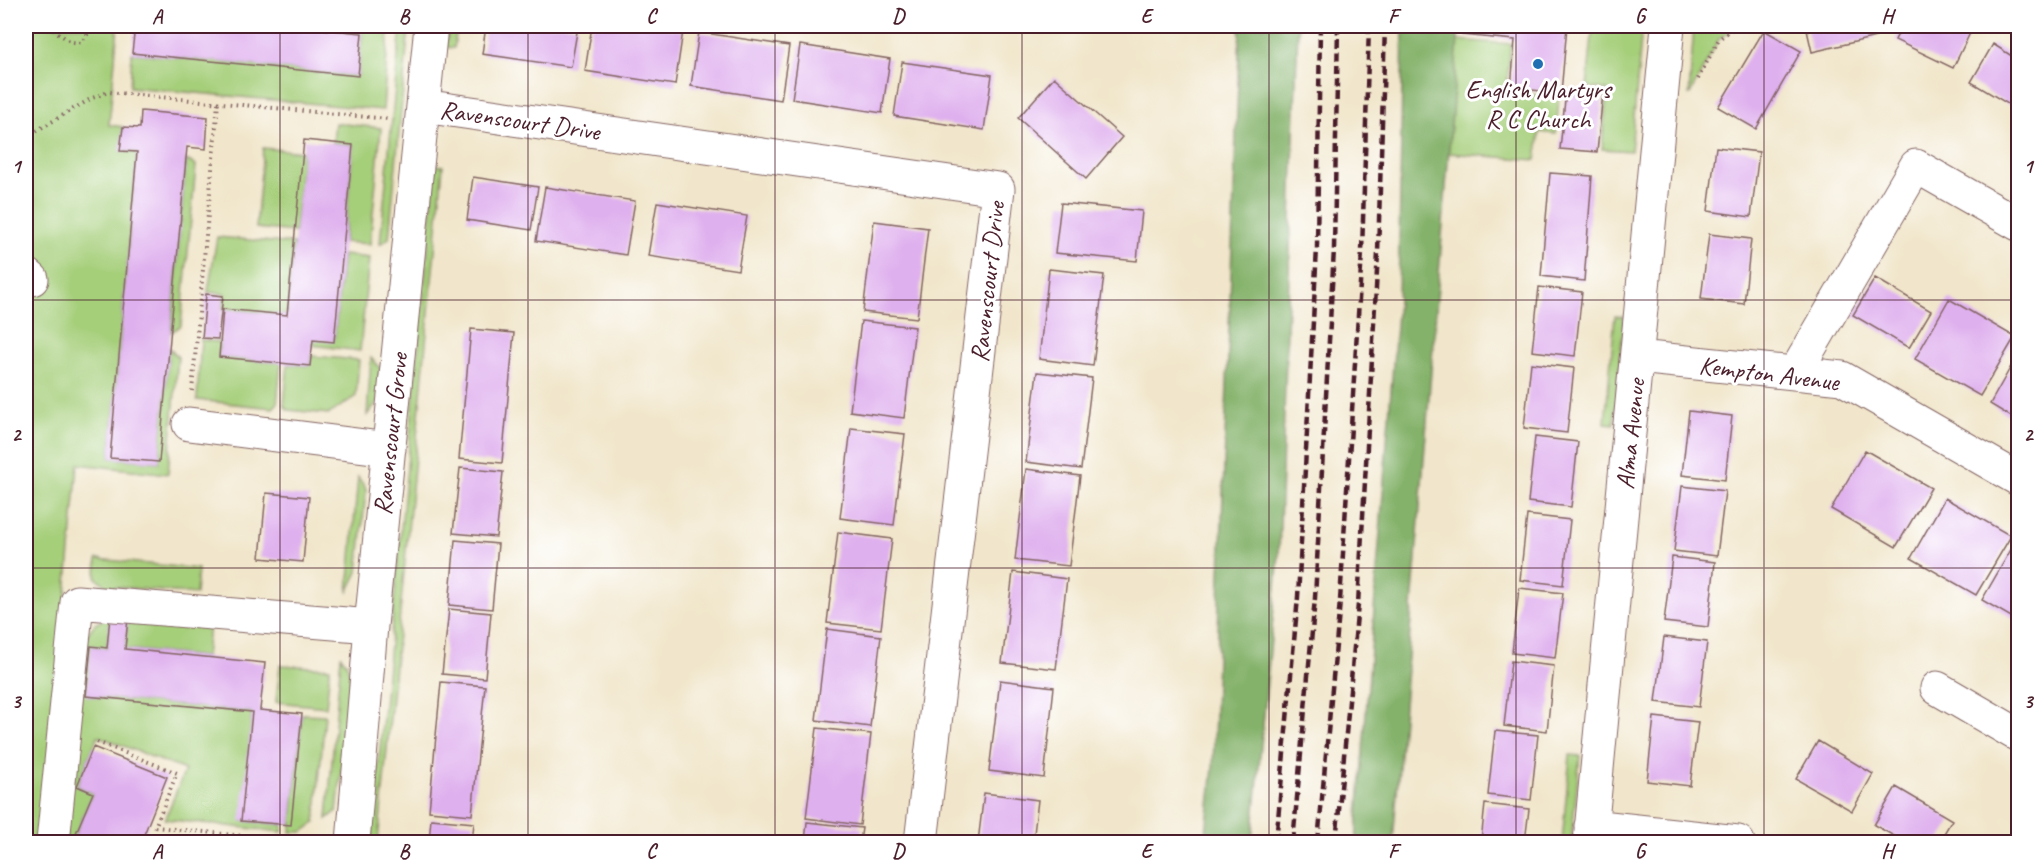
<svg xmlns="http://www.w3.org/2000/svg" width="2044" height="868" font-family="Caveat,sans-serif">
<rect width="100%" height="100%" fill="#fff"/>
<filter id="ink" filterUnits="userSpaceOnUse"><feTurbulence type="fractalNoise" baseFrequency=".0167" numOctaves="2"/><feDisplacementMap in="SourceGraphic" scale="12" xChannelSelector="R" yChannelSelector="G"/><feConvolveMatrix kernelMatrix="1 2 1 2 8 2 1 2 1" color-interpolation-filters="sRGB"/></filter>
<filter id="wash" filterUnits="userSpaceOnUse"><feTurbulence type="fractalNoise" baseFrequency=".008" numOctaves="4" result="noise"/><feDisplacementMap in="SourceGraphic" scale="24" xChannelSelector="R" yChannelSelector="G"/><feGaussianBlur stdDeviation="1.35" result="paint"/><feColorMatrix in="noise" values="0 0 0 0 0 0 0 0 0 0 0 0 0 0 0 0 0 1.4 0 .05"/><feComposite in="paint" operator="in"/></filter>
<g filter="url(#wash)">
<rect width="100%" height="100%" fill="#f1e6cb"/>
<path fill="#a6cf7a" stroke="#787752" stroke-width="1.5" d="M26,26H118L109,125L123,127L121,151L137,152L110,458L159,462L169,348L178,357L168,474L78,464L43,842H26Z
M363,26H389L383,110L130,87L132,53L358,76Z
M401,26H409L389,238L380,244Z
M449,26H457L454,48L446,47Z
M1593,26H1642L1631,151L1602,149L1607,90L1587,87Z
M1694,26H1736L1719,39L1689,96Z
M1457,40L1511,44L1506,91L1559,98L1556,134L1540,132L1536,160L1448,153Z
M335,123L381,128L370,244L344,242L353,145L333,143Z
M263,148L303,152L295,232L256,228Z
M186,160L196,165L181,326L171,332Z
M436,165L443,166L378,842H371Z
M217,237L294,244L287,315L223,309L225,294L208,292Z
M343,255L369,258L360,351L312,345L313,340L334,341Z
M1615,316L1624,317L1614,424L1605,423Z
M201,340L220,342L219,357L281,363L277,404L273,408L197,400Z
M311,356L359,360L356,396L329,414L288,410L284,405L288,364L310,366Z
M371,358L380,368L378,401L367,415Z
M358,477L366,489L358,572L348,592Z
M97,559L198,569L196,594L107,586L96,578Z
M110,616L107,648L92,646L87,696L252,712L242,821L283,825L282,832L165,819L185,770L98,736L77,786L93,793L73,840L65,839L88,633L95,624Z
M128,618L209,626L206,657L125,649Z
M341,656L347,664L351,680L337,811L327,819Z
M280,665L330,668L326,707L276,702Z
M302,714L325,715L315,823L302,832H291Z
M1570,755L1580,756L1571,842H1562Z"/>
<path fill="#84b26a" stroke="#67684a" stroke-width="1.5" d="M1240,26H1298L1279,554L1252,842H1205L1213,768Z
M1403,26H1459L1393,842H1356L1398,300Z"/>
<g id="blocks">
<path fill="#dfb0ee" d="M135,26H290L362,33L358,76L132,53Z
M486,26H578L571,67L482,54Z
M592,26H649L683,31L675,85L585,71Z
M1463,26H1567L1561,93L1511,88L1515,40L1462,35Z
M1806,26H1873L1876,37L1812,52Z
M1902,26H1965L1972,29L1953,68L1895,40Z
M1764,30L1801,51L1756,129L1718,107Z
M699,32L789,46L781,100L691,86Z
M1993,44L2018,60V110L1971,82Z
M800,45L890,59L882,113L792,99Z
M902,62L992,75L984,130L894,116Z
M1054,77L1122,137L1086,179L1018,118Z
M1566,90L1603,93L1597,152L1560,149Z
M141,111L208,117L206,149L187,147L159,462L110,458L137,152L120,151L123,127L140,128Z
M304,140L353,145L334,342L313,340L310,366L219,357L223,309L287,315Z
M1716,147L1759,152L1751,217L1708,211Z
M1550,173L1592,176L1584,281L1541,276Z
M473,177L538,187L531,230L467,220Z
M545,187L635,201L626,255L536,241Z
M657,202L747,216L738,270L648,256Z
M1061,203L1142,211L1137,261L1055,253Z
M874,221L928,228L917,318L863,312Z
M1709,234L1751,239L1744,304L1701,299Z
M1049,269L1104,275L1093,366L1039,359Z
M1875,278L1931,311L1909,348L1853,315Z
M1539,287L1582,292L1575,356L1532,351Z
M206,294L223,296L218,339L202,338Z
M1949,299L2015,337L1980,396L1915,359Z
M861,321L915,327L904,418L850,411Z
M471,329L514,333L502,463L459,459Z
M2018,354V421L1990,404Z
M1531,363L1574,368L1567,433L1524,428Z
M1037,372L1092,378L1081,469L1026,462Z
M1689,411L1732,416L1725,480L1682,475Z
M851,428L905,434L894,525L840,518Z
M1535,437L1578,442L1571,507L1528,502Z
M1865,450L1931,488L1896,547L1831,509Z
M460,468L503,472L496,537L453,533Z
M1026,469L1080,476L1069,566L1015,560Z
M1682,486L1725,491L1717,556L1674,551Z
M266,493L309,497L303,562L260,558Z
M1945,498L2011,536L1976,595L1911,558Z
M1527,515L1570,520L1563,585L1520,580Z
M838,532L892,539L881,629L827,623Z
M455,540L498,544L492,609L449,605Z
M2016,541L2018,542V621L1982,600Z
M1672,557L1715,562L1708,627L1664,622Z
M1013,572L1067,579L1056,669L1002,663Z
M1519,588L1563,593L1555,658L1512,653Z
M449,609L491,613L485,678L442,674Z
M110,616L128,618L125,649L265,663L260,710L302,714L291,825L241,821L252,712L86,696L91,646L107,648Z
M827,629L881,636L870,727L816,720Z
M1664,637L1707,642L1699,707L1656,702Z
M1511,661L1554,666L1547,731L1504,726Z
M1000,680L1054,687L1044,778L989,771Z
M441,682L485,686L472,815L429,811Z
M1654,717L1698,722L1690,786L1647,781Z
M817,728L871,734L860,825L806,818Z
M1495,731L1538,735L1531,800L1488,795Z
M1818,741L1873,774L1852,811L1796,779Z
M93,747L167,777L141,842H79L73,840L93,793L77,786Z
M1896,787L1952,820L1939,842H1905L1874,825Z
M984,793L1038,800L1033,842H978Z
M1485,804L1529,809L1525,842H1481Z
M431,819L474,823L472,842H429Z
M807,822L862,828L860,842H805Z"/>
</g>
</g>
<g filter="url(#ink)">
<use href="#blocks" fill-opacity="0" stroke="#846563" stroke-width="1.5"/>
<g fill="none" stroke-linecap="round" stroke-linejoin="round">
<g stroke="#846563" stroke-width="35">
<path id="minor" d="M423,106L998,189L921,842
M26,274L32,279
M1638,357L1842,378L2018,479
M1795,373L1916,166L2018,224
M189,424L389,449
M1937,688L2018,735
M1591,826L1738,842
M53,842L77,602L371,626
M353,842L371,626L431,26
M1590,842L1668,26"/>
</g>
<path stroke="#846563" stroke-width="4" stroke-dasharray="1.5 4.5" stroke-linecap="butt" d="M48,26L71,42L81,43L87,35L88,26
M1698,79L1719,39L1736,26
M26,137L92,98L108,92L388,119
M26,342L28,312
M192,391L218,103
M97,742L177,773L155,827L303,842"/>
<use href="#minor" stroke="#fff" stroke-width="33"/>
<path stroke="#4a1f2b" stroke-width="4.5" stroke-dasharray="9 4.5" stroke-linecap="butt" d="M1276,842L1298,597L1317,248L1320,26
M1293,842L1315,598L1334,249L1338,26
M1318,842L1340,601L1362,252L1369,26
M1336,842L1358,604L1378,253L1385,26"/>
</g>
</g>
<path fill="none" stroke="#4a1f2b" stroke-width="1.5" stroke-opacity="0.55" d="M280,26V842M528,26V842M775,26V842M1022,26V842M1269,26V842M1516,26V842M1764,26V842M26,300H2018M26,568H2018"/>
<circle fill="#1f6fb2" stroke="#fff" stroke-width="2" cx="1538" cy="64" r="6"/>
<g text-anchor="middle" stroke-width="6" stroke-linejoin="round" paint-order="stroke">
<g font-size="26" fill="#4a1f2b" stroke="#fff">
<text x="1538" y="98">English Martyrs<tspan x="1538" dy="30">R C Church</tspan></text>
</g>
<g font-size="26" fill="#4a1f2b" stroke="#fff">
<text transform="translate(520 120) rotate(8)" y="9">Ravenscourt Drive</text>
<text transform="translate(987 282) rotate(-84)" y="9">Ravenscourt Drive</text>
<text transform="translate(1769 373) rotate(7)" y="9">Kempton Avenue</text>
<text transform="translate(390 434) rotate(-84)" y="9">Ravenscourt Grove</text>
<text transform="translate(1630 434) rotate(-84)" y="9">Alma Avenue</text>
</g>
</g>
<rect width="2044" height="868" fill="none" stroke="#fff" stroke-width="66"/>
<rect x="33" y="33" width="1978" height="802" fill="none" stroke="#4a1f2b" stroke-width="2"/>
<g font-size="20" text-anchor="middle" font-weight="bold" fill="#4a1f2b">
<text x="157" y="23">A</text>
<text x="404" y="23">B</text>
<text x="651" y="23">C</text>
<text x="898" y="23">D</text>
<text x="1146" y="23">E</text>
<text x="1393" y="23">F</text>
<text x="1640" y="23">G</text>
<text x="1887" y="23">H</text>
<text x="16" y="173">1</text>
<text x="2028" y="173">1</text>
<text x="16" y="441">2</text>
<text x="2028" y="441">2</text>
<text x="16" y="708">3</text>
<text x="2028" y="708">3</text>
<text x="157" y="858">A</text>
<text x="404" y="858">B</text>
<text x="651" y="858">C</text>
<text x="898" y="858">D</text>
<text x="1146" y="858">E</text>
<text x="1393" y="858">F</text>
<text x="1640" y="858">G</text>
<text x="1887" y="858">H</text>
</g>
</svg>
